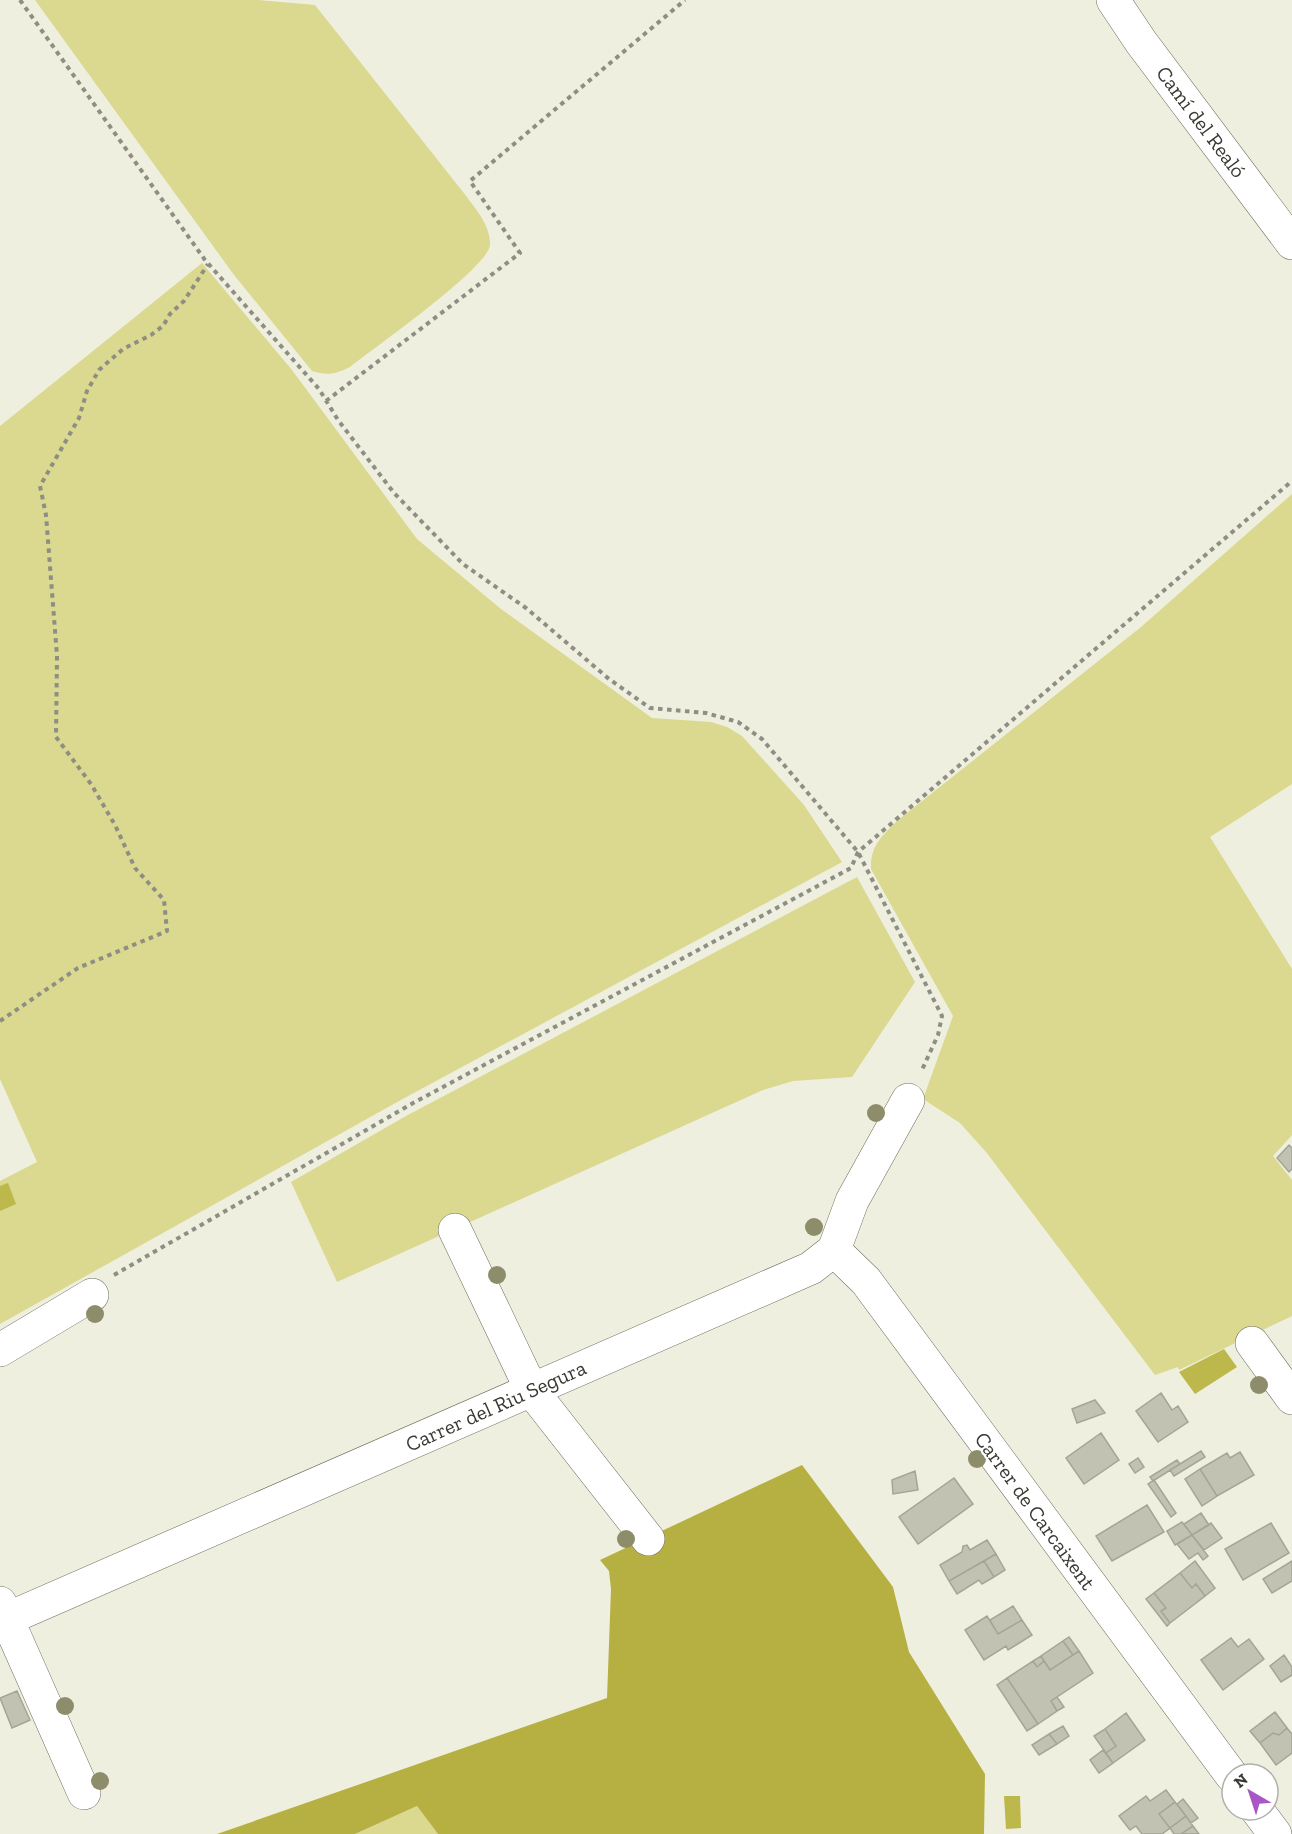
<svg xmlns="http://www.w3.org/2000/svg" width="1292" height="1834" font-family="'Zilla Slab',serif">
<rect width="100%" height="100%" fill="#efefdf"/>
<path fill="#dbd88f" d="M35,0H258L315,5L463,192C474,207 491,225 490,245C488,268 374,348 350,367C336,374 327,376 312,371L234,275Z
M202,263L292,370L417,539L501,609L652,718L711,722L727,727L742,736L804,805L842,862L399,1101L0,1324V1181L37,1162L0,1079V426Z
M1292,494V784L1210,837L1292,969V1135L1273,1156L1292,1180V1316L1179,1370L1178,1367L1155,1375L986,1152L960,1123L923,1099L953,1016L871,869C870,846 882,836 897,821L1141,627Z
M857,877L915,982L852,1077L793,1081L763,1090L337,1282L291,1182L406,1116Z
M417,1806L438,1834H355Z"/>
<path fill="#b6b043" d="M802,1465L893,1587L909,1652L985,1774L984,1834H438L417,1806L355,1834H217L607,1698L611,1589L609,1571L600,1560Z"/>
<path fill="#bdb84c" d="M8,1183L16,1204L0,1211V1186Z
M1224,1349L1237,1367L1195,1394L1179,1372Z
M1004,1796H1020L1021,1828L1006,1829Z"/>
<path fill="#c2c2b2" stroke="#a5a595" stroke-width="1.5" d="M1289,1145L1292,1148V1169L1289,1172L1277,1158Z
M1161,1393L1172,1410L1178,1406L1188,1422L1158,1442L1136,1411Z
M1095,1400L1105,1413L1077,1423L1072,1409Z
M1101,1433L1119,1460L1084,1484L1066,1458Z
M1201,1451L1205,1457L1174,1476L1170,1470Z
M1240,1452L1254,1475L1217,1496L1200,1469L1227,1453L1230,1458Z
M1138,1458L1144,1467L1135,1473L1129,1464Z
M1177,1460L1180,1464L1153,1481L1150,1477Z
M1200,1469L1217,1496L1202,1506L1185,1479Z
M915,1471L918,1490L893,1494L892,1480Z
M954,1478L973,1504L918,1544L899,1517Z
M1154,1480L1176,1513L1171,1517L1148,1484Z
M1147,1505L1164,1532L1112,1561L1096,1536Z
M1201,1513L1209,1525L1192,1535L1184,1524Z
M1182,1522L1192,1535L1175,1545L1167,1531Z
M1211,1523L1222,1538L1204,1550L1192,1535Z
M1271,1523L1289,1553L1243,1580L1225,1549Z
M1192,1535L1208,1556L1203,1560L1198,1553L1189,1559L1177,1544Z
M987,1540L996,1554L949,1581L940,1565L962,1552L963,1546L967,1545L970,1550Z
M996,1554L1005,1570L994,1577L984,1561Z
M984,1561L994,1577L982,1584L979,1580L957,1594L949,1581Z
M1195,1561L1215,1588L1205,1596L1196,1584L1192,1588L1180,1573Z
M1292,1561V1581L1272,1593L1263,1579Z
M1180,1573L1192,1588L1196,1584L1205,1596L1170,1623L1161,1611L1166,1608L1154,1593Z
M1154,1593L1166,1608L1161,1611L1170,1623L1167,1626L1146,1599Z
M1013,1606L1022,1620L998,1634L990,1620Z
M987,1616L998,1634L1022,1620L1032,1635L1008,1650L1006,1646L984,1660L965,1630Z
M1069,1637L1079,1651L1073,1655L1063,1641Z
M1231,1638L1238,1647L1249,1639L1264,1659L1223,1690L1201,1660Z
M1063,1641L1073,1655L1050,1670L1041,1656Z
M1079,1651L1093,1673L1051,1701L1057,1711L1038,1724L1007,1678L1033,1661L1037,1667L1044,1661L1050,1670Z
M1284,1655L1292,1667V1675L1281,1682L1270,1666Z
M1041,1656L1044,1661L1037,1667L1033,1661Z
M1007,1678L1038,1724L1027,1731L997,1685Z
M17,1691L30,1720L12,1728L0,1698Z
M1057,1697L1064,1707L1057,1711L1051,1701Z
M1275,1712L1287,1728L1279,1735L1273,1733L1260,1743L1250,1731Z
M1126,1713L1145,1740L1113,1763L1106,1753L1116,1746L1105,1729Z
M1063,1726L1069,1736L1057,1744L1049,1734Z
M1287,1728L1292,1734V1753L1276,1765L1260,1743L1273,1733L1279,1735Z
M1105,1729L1116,1746L1106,1753L1094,1736Z
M1049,1734L1057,1744L1039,1755L1032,1745Z
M1103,1750L1113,1763L1099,1773L1090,1760Z
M1166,1790L1175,1802L1159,1814L1170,1828L1162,1834H1142L1136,1826L1130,1830L1119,1816L1146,1796L1150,1801Z
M1183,1799L1198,1818L1191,1823L1177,1804Z
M1175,1802L1186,1816L1170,1828L1159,1814Z
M1186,1816L1193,1826L1181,1834H1174L1170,1828Z
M1193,1826L1199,1834H1181Z"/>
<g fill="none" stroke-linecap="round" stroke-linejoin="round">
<g stroke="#6c6c5d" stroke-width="34">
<path id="minor" d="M1113,0L1141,42L1292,243
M455,1230L532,1391L648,1539
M834,1250L866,1281L1232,1776
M1252,1343L1292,1398
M0,1350L92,1295
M0,1603L84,1793
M0,1622L811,1268L834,1250L852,1201L908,1100
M1257,1810L1275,1834"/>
</g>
<path stroke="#8e8e84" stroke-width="4" stroke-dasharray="4.5 4.5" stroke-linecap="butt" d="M20,0L205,260L319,389L338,420L394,493L463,564L526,608L609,679L650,708L706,713L738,722L762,739L858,852L942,1016L938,1035L921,1072
M326,401L520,253L470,181L685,0
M0,1021L78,968L167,931L164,900L135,868L115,825L91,784L56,737L57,656L46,515L40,486L79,418L87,391L99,370L123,349L151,335L163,326L170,314L184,301L208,264
M114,1275L415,1102L851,868L858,852L1292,481"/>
<use href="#minor" stroke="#fff" stroke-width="33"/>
</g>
<g fill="#8d8c6b">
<circle cx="876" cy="1113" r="9"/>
<circle cx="814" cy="1227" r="9"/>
<circle cx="497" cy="1275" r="9"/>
<circle cx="95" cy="1314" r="9"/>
<circle cx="1259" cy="1385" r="9"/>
<circle cx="977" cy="1459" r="9"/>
<circle cx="626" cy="1539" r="9"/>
<circle cx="65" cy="1706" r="9"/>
<circle cx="100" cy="1781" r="9"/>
</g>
<g text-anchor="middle" stroke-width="4.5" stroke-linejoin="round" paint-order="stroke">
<g font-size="21" fill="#393933" stroke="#fff">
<text transform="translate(1201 122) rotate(53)" y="7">Camí del Realó</text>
<text transform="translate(496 1406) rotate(-24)" y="7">Carrer del Riu Segura</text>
<text transform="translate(1035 1511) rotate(54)" y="7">Carrer de Carcaixent</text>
</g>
</g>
<g transform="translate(1250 1792) rotate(321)"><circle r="28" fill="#ffffff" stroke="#b0b0ad" stroke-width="1.5"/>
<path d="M0-4.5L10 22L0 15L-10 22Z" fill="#a957c6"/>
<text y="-9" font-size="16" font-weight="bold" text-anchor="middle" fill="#393933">N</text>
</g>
</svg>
